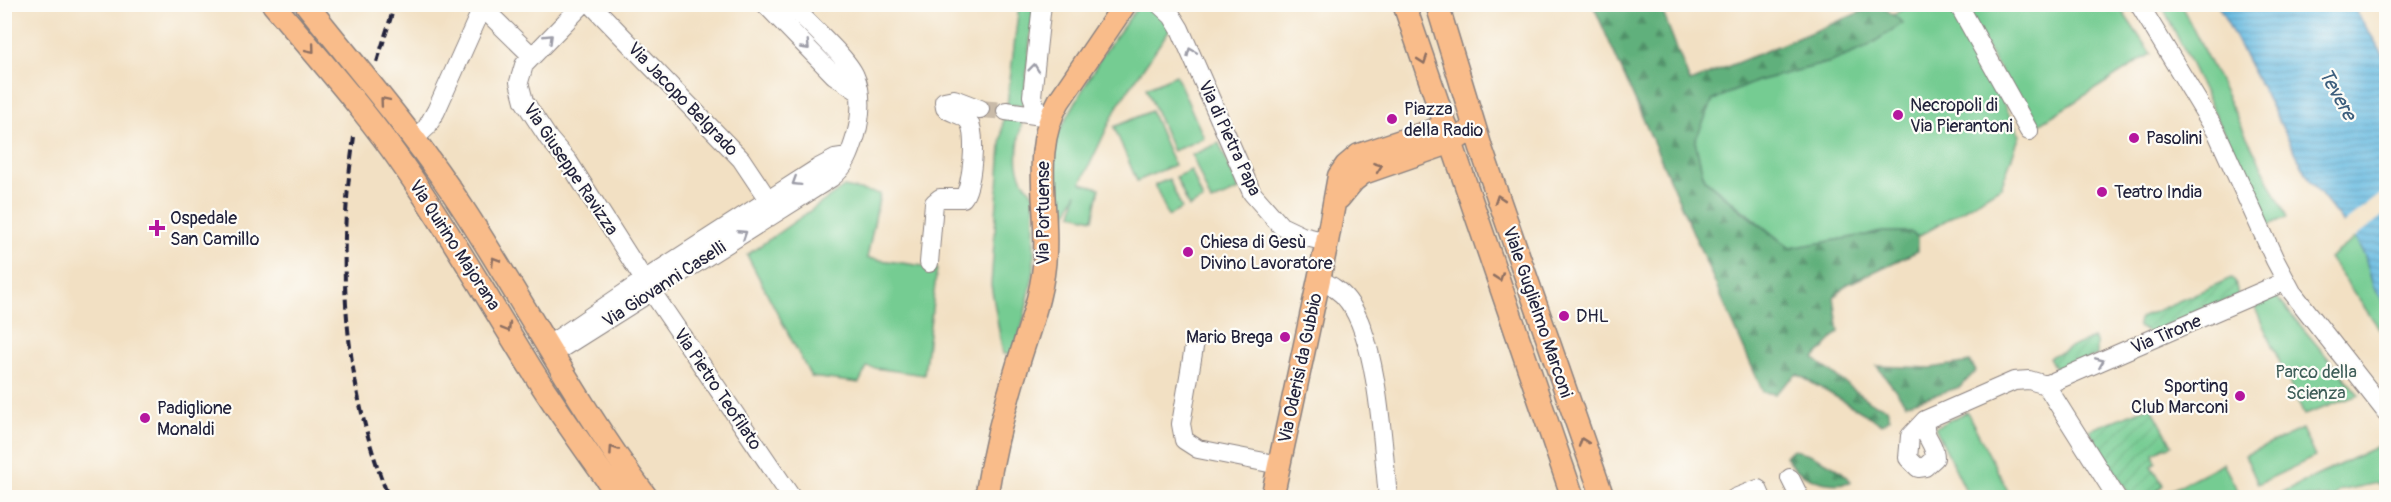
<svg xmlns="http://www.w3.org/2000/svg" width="2391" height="502" font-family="Pangolin,sans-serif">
<defs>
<pattern id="forest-firs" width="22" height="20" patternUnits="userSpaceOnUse" patternTransform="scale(1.5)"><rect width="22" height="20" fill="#60b07c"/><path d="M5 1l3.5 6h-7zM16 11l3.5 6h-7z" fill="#4f8f67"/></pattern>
<pattern id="garden-furrows" width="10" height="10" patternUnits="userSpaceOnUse" patternTransform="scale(1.5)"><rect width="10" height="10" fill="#75cc92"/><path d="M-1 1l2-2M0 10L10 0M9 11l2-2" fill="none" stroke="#65af7f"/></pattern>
<pattern id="water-rules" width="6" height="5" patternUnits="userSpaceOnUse" patternTransform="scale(1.5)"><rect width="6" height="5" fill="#64b9e0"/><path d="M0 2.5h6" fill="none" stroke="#5296b7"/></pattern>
</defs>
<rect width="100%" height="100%" fill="#fdfcf7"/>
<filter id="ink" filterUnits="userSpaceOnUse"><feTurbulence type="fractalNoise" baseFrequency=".0167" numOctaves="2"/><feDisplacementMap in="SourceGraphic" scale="12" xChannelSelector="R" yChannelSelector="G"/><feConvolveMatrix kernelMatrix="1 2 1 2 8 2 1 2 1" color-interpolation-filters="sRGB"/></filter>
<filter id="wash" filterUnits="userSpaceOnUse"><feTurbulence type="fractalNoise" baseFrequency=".008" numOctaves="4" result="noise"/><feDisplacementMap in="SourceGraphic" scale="24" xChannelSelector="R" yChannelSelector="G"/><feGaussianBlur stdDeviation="1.35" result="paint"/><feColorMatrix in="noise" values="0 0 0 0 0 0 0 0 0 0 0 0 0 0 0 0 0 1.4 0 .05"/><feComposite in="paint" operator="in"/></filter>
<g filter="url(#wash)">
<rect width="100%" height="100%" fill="#f2e0c3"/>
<path fill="#75cc92" stroke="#4c7766" stroke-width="1.5" d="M1911,4L1952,5L2020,135L2001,187L1918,237L1910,232H1883L1790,248L1704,179L1694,141L1713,100L1757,81L1831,62L1902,23L1893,15Z
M1019,5H1034L1023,106L1007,105Z
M1139,5H1147L1172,26L1118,105L1081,183L1100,188L1093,219L1072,214L1077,192L1065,217L1055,210L1054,141L1101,57Z
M1963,5H2118L2151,54L2033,128Z
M2162,5H2181L2287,217L2269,225Z
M1176,75L1204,138L1173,151L1146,88Z
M1151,111L1174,165L1137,181L1114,127Z
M1003,118L1022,121C1017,151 1011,171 1034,195V271L1022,327L1012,355L1003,354L991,285Z
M1219,143L1239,190L1211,202L1192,155Z
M1191,170L1203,200L1189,207L1176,177Z
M1169,179L1182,209L1168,216L1155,185Z
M844,187L880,194L867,258L937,268L924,375L867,367L859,383L811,377L747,255Z
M2355,238L2365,256L2373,286L2386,305V338L2329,258Z
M2273,293L2359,395L2304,415L2255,308Z
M1967,412L2011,497H1969L1935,427Z
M2302,429L2315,457L2258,484L2245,455Z
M2380,445L2386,453V491L2377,483L2339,491L2334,497H2273Z
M2223,463L2241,497H2158Z"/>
<path fill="url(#forest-firs)" stroke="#41695c" stroke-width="1.5" d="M1599,4L1660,5L1690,82L1878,5H1881L1903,23L1865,48L1831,62L1757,81L1713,100L1695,141L1704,179L1743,212L1790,248L1883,232H1910L1918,237V251L1848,284L1834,297L1839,332L1814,359L1870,402L1887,408L1890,418L1882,424L1797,374L1775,394L1763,392L1594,7Z
M1970,362L1976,371L1960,387L1906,404L1877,366L1931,368Z
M1791,450C1807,450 1843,468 1851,482C1827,488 1798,478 1785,456Z"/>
<path fill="url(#garden-furrows)" stroke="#4c7766" stroke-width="1.5" d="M2231,278L2235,281L2238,295L2151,334L2138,327L2140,318Z
M2093,338L2097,344V355L2058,374L2049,357Z
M2151,406L2172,445L2153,453L2156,462L2152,466L2163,485L2151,497H2131L2089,430Z"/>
<path fill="url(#water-rules)" stroke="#436e8e" stroke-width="1.5" d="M2218,5H2352L2386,59V305L2373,286L2365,256L2355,238L2311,182Z"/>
<path fill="#f2e0c3" d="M2386,190V213L2352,240L2341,225Z"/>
</g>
<g filter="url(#ink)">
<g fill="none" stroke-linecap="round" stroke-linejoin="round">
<path stroke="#c8baa8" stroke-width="18" stroke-dasharray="18 9" stroke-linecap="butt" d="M980,109L1006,111"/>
<g stroke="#8a817f" stroke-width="20">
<path id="minor" d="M583,4L524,65L519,82L524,101L549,139L568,161L646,283L792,498
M591,4L741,159L775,210
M765,4L834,75L859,92
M1042,4L1032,96L1037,110L1051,117
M1958,4L2029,131
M2139,4L2217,133L2275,260L2292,292L2386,412
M1160,5L1172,16L1180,29L1252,193L1281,226L1302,236L1327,242
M483,8L532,56
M1006,111L1049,117
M415,138L427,127L436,111L484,4
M929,263L934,203L940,198H963C972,188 977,134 969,122C964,114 952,114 945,108L944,101L954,99L980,109
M1319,279C1330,285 1341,291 1348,301C1378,339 1383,448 1388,498
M556,340L644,280L818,168L835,159L848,157
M1194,347L1181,424L1184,440L1198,449L1279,465
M551,355L831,178C846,167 851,152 856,135C861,117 863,93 855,76C847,57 806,21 790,4
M2046,385L2286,281
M1925,420C1923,440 1935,441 1935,458L1925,467L1918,468L1908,458L1910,436L1925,420L2014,381L2029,380L2046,385L2117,498
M1790,478L1800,498
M1735,498L1758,489L1762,498"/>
</g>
<g stroke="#8a817f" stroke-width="25">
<path id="major" d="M273,4C319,59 367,112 407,171C451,234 489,301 530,367C558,412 589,455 620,498
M306,4C360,72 417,137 464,210C526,305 578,406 647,498
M1404,4L1573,498
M1437,4L1481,148L1603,498
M1339,198L1353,181L1363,173L1452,142L1464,134
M986,498C993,452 1004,408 1018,364C1029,328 1044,291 1045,253C1048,201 1031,149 1059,101L1125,4
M1272,498L1327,242L1339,176L1346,166L1359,155L1446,126"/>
</g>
<use href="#minor" stroke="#fff" stroke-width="18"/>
<use href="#major" stroke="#f9bc8a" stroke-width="22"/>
<path stroke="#22223b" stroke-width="4" stroke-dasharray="9 4.5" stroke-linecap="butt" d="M377,62L395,4
M354,137C336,259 342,382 389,498"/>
</g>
<defs><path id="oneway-chevron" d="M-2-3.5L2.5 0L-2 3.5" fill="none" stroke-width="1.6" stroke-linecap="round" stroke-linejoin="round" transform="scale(1.5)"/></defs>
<g stroke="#9c9ca7">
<use href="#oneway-chevron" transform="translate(549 38) rotate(-44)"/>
<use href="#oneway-chevron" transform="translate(806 46) rotate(46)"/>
<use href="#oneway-chevron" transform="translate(1191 52) rotate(-113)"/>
<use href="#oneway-chevron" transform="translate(1034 68) rotate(-84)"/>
<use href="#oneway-chevron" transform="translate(796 182) rotate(148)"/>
<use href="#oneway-chevron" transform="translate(743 234) rotate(-33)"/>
<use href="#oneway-chevron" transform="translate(2100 362) rotate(-23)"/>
</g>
<g stroke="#8e6f62">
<use href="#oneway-chevron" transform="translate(311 49) rotate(50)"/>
<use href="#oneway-chevron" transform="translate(1423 60) rotate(71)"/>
<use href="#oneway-chevron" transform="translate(384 101) rotate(-130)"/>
<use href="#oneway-chevron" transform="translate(1378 167) rotate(-20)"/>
<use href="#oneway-chevron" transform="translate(1499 199) rotate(-109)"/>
<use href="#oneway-chevron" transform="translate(495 261) rotate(-121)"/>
<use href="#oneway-chevron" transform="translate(1499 277) rotate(71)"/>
<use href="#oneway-chevron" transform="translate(507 328) rotate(60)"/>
<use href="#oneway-chevron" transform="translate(1583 442) rotate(-109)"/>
<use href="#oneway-chevron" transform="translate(613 450) rotate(-124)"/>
</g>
</g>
<g fill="#b5179e" stroke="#fdfcf7" stroke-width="2">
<circle cx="1898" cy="115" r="6"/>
<circle cx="1392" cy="119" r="6"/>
<circle cx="2134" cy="138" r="6"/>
<circle cx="2102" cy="192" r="6"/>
<path d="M154 219h6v6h6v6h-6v6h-6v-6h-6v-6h6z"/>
<circle cx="1188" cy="252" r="6"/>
<circle cx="1564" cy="316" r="6"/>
<circle cx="1285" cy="337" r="6"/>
<circle cx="2240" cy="396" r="6"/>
<circle cx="145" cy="418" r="6"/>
</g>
<g text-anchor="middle" stroke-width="4.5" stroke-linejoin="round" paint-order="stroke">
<g font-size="18" fill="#22223b" stroke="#fdfcf7">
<text transform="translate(683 99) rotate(46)" y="6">Via Jacopo Belgrado</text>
<text transform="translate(1230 138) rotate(65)" y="6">Via di Pietra Papa</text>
<text transform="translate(571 169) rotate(56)" y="6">Via Giuseppe Ravizza</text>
<text transform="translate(1043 213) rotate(-90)" y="6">Via Portuense</text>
<text transform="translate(455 245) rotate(57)" y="6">Via Quirino Majorana</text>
<text transform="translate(664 284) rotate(-33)" y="6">Via Giovanni Caselli</text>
<text transform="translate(1538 312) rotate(71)" y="6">Viale Guglielmo Marconi</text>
<text transform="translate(2166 334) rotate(-23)" y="6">Via Tirone</text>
<text transform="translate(1300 368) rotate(-78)" y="6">Via Oderisi da Gubbio</text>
<text transform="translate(718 389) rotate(56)" y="6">Via Pietro Teofilato</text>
</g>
<g font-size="18" fill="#22223b" stroke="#fdfcf7" text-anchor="start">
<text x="1910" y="111">Necropoli di<tspan x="1910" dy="21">Via Pierantoni</tspan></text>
<text x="1404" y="115">Piazza<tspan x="1404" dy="21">della Radio</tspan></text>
<text x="2146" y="144">Pasolini</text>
<text x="2114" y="198">Teatro India</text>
<text x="170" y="224">Ospedale<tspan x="170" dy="21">San Camillo</tspan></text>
<text x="1200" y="248">Chiesa di Gesù<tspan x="1200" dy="21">Divino Lavoratore</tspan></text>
<text x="1576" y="322">DHL</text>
<text x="1273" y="343" text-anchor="end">Mario Brega</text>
<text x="2228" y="392" text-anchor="end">Sporting<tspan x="2228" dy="21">Club Marconi</tspan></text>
<text x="157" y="414">Padiglione<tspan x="157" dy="21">Monaldi</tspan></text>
</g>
<g font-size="18" fill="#3f5e59" stroke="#fdfcf7">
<text x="2316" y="378">Parco della<tspan x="2316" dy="21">Scienza</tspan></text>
</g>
<g font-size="20" font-style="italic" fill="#3c5e7d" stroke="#fdfcf7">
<text transform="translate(2338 94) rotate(61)" y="7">Tevere</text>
</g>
</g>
<rect width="2391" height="502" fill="none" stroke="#fdfcf7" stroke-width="24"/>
</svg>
